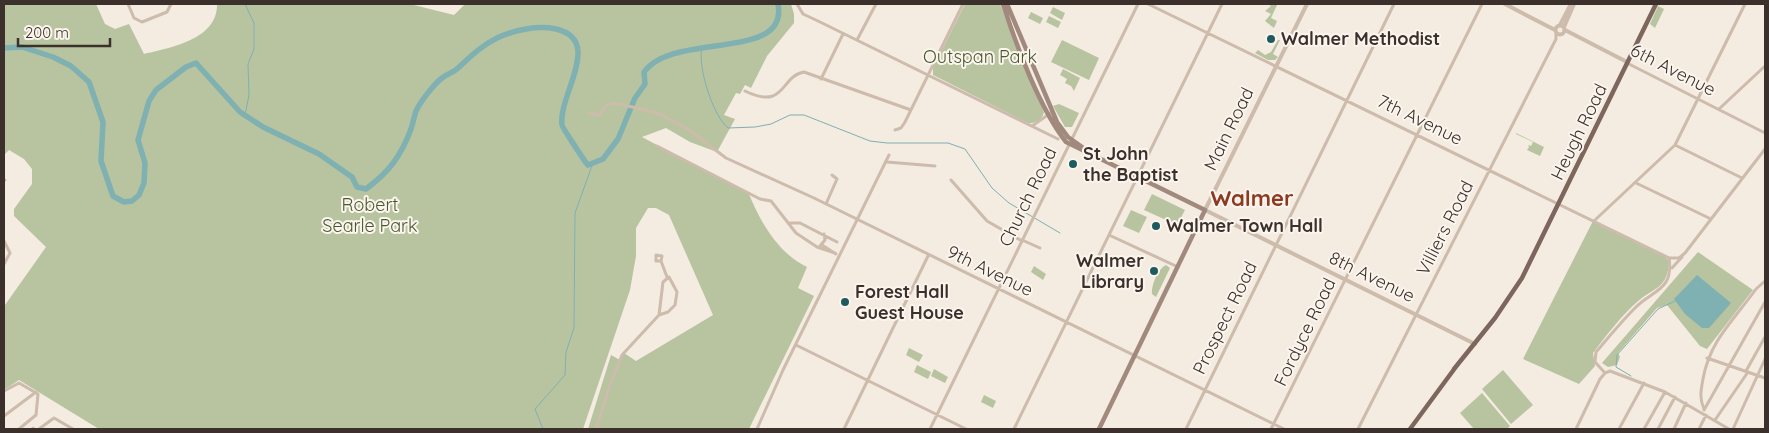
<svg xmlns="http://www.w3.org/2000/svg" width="1769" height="433" font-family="Quicksand,sans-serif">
<rect width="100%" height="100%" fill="#f4ebe1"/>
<path fill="#b8c4a0" d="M4,4H96L105,24L115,29L129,24L144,54C171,48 218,39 217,4H410L454,15L465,4H791L794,14V23L767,56L751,88L745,85L740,94L736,93L724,115L735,119L717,152L690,142L666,128L642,137L749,194C760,222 779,254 807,267L798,288L814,296L749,429H588L611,355L620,360L624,353L636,361L713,315L669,215L656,208H648L636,228V256L630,290L583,429H99L19,380L4,390L5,305L46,247L14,216V209L32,184V169L24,159L9,150L4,155Z
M965,4H1000L1044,112C1043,119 1035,124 1028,123L933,75V68Z
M1268,4L1277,5L1271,18L1277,21L1274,28L1265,21L1271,14L1265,11L1271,6Z
M1658,6L1664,9L1655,28L1650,24Z
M1053,7L1065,13L1062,20L1050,13Z
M1031,12L1043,18L1040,24L1028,18Z
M1049,16L1061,22L1058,28L1046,22Z
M1062,40L1099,58L1089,80L1051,62Z
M1278,40H1280L1273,54L1278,57L1275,60H1268L1255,53L1258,50L1265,55L1271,52Z
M1063,69L1080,78L1074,91L1071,86L1065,83L1067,79L1060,75Z
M1059,104L1079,113L1072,127H1065L1053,106Z
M1516,134V133L1544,147L1540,156L1527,150L1529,147L1528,145L1531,146L1533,142Z
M1152,194L1185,210L1177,225L1144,210Z
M1131,210L1147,217L1139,233L1123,226Z
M1593,221L1665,257L1669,261C1668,289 1654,287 1637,302C1621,316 1606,336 1593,353L1595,366L1579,384L1523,359Z
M1698,252L1753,290L1707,349L1700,346L1667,305L1657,308L1618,353L1620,357L1617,365L1608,367L1602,363Z
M1166,265L1170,268L1156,297L1152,294C1151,285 1158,269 1166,265Z
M1034,266L1046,274L1043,280L1031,272Z
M909,348L923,355L919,362L906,355Z
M917,365L931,372L928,379L914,372Z
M934,369L948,377L945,383L931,376Z
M1503,370L1533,405L1511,424L1482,389Z
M1482,393L1510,426L1507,429H1474L1460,413Z
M984,395L996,401L993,408L981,402Z"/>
<path fill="#7fb0b2" d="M1697,275L1731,303L1709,328H1702L1685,314L1674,299Z"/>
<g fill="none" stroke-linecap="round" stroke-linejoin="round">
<path stroke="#7fb0b2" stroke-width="1" d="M702,47C697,66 713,116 728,128L755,127L771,124L790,115H804L870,141L887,143H948L965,149L992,188L1009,203L1060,233
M245,115L249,95L248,64L254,49V23L245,4
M1631,376L1616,367L1617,355L1658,309L1675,301
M543,429L535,409L565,375L566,352L574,328L575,213L593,163"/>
<path stroke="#7fb0b2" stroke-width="5.5" d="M4,48L22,47L53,57L71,66L89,82L103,122L101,161L113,196L124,202L132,201L139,195L144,183L145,163L138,140L149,101L156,90L186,67L196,63L240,112L263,127L319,154L352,177L357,187L366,189C389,172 401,156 411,129C413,123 414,117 416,111C421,101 433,85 442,78C447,74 454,72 458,68C471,56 481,46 497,38C514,30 538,25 556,29C604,40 558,95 562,125C562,127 585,162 588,165L603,159L618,139L635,98L645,84L644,72C674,31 789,62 778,4"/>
<path stroke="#cdbbac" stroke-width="3" d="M128,4L134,18L142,22L167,12L171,4
M797,4L803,14L818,21L1058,139
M1148,4L1669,258H1679L1685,253L1765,149
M857,40L876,4
M1627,63L1765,133
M821,79L843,34
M745,91C786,111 780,76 804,72L911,110
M1719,109L1765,66
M589,113L599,115L607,105L615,103L658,113L689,130L726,158L814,198L1284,429
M1032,126L1052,112
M895,130L901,128L905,122L963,4
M1675,145L1742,178
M657,146L760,199L771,201L796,233L817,247L835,253
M887,162L935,166
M951,180L987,221L1022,241
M4,181L5,180
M1636,183L1711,219
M826,204L837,179L832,175
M1595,220L1675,145L1745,4
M788,223H800L837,242
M1109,235L1178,267
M1022,240L1040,248
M4,241L10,253L4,264
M822,245L836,254
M820,246L825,240L824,234
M661,261H656V255L662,256L661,261L667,277
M1672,268L1682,257
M796,345L966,429
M1707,358L1765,378
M1746,371L1765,337
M1605,373L1595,362L1596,352C1608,338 1621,322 1635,308C1652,290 1674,291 1669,258
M4,391L19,383L38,394L36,415L19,429
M1704,409C1699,398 1701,390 1703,379C1710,340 1734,320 1756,289L1765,281
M1704,410L1765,302
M4,416L36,392
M1715,420L1748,372
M33,428L34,429
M39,429L54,418L73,429
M596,429L610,385L622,355L659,315L668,312L675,305L677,292L669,277L663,282L659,315
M757,429L783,370L889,155
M844,429L928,256
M930,429L1138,4
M1014,429L1222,4
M1186,429L1394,4
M1271,429L1482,4
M1358,429L1556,39V33
M1576,429L1600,379L1605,373L1610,371L1665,392L1729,429
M1619,429L1644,383
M1644,429L1665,392
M1658,429L1675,397
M1674,429L1686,403
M1699,429L1706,415
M1733,429L1765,359"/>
<path stroke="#cdbbac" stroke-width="4" d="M1307,4L1205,210L1475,344
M1505,4L1555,30
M1560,25L1571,4
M1555.5 30a4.5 4.5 0 1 1 9 0a4.5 4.5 0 1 1-9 0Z
M1564,27L1574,4
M1565,30L1627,62"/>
<path stroke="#a18a7d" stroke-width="4.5" d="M1003,4C1016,45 1040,109 1066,142L1205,210L1099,429
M1007,4L1057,122L1068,137L1092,154"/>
<path stroke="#7d675c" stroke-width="4.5" d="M1454,369L1495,318L1522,278L1656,4
M1410,429L1455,368"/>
</g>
<g fill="#1f5a5e" stroke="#fbf5ee" stroke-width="2">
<circle cx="1271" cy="39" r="5"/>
<circle cx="1073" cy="164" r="5"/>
<circle cx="1156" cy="226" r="5"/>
<circle cx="1154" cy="271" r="5"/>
<circle cx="845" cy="302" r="5"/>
</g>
<g text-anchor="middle" stroke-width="4" stroke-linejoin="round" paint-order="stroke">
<g font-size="18" font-weight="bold" fill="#3b302b" stroke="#fbf5ee" text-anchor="start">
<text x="1281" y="45">Walmer Methodist</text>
<text x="1083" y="160">St John<tspan x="1083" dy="21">the Baptist</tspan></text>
<text x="1166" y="232">Walmer Town Hall</text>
<text x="1144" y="267" text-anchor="end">Walmer<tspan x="1144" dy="21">Library</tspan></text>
<text x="855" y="298">Forest Hall<tspan x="855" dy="21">Guest House</tspan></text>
</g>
<g font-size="18" fill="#4a5a2e" stroke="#fbf5ee">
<text x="980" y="63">Outspan Park</text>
<text x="370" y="211">Robert<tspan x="370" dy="21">Searle Park</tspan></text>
</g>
<g font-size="18" fill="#3b302b" stroke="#fbf5ee">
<text transform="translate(1673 70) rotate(27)" y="6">6th Avenue</text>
<text transform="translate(1420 120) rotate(26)" y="6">7th Avenue</text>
<text transform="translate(1229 129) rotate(-64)" y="6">Main Road</text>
<text transform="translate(1579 132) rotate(-64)" y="6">Heugh Road</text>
<text transform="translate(1028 197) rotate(-64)" y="6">Church Road</text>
<text transform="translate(1445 228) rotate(-63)" y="6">Villiers Road</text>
<text transform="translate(990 271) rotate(26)" y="6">9th Avenue</text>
<text transform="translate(1372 277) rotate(26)" y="6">8th Avenue</text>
<text transform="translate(1225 318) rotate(-64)" y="6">Prospect Road</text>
<text transform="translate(1305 332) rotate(-64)" y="6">Fordyce Road</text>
</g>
<g font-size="22" font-weight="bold" fill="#8c3b22" stroke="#fbf5ee">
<text x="1252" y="206">Walmer</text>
</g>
</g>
<rect width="1769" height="433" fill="none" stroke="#3b302b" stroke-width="10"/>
<path d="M18 38v8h92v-8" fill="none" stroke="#3b302b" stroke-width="2.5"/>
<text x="25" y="38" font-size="15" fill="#3b302b" stroke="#fbf5ee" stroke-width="4" paint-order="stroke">200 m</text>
</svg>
